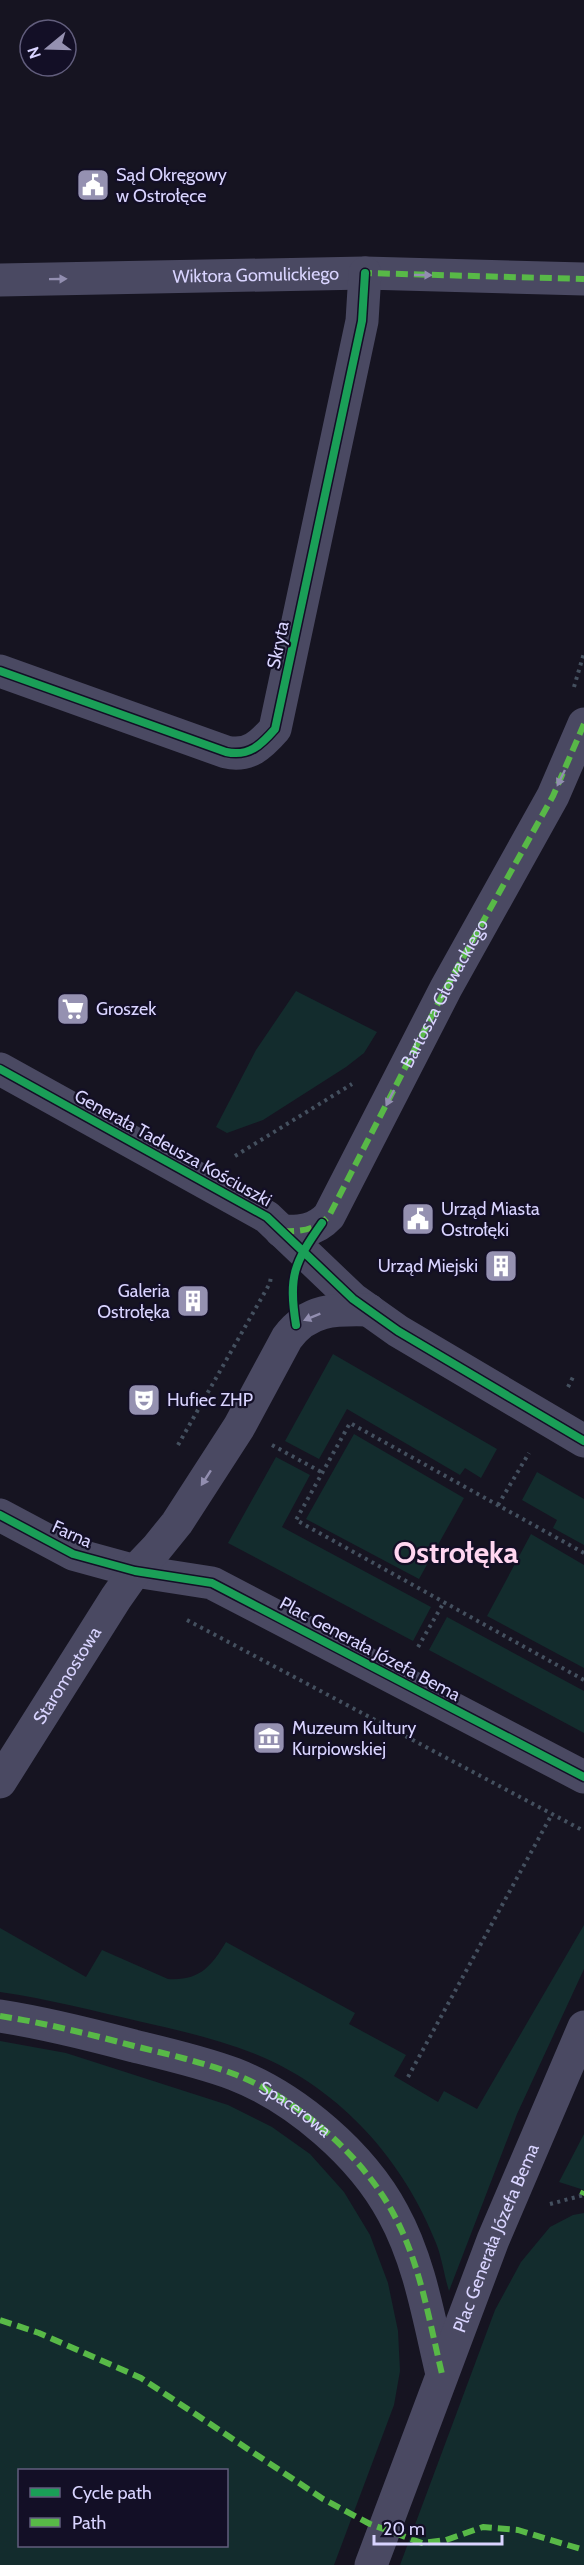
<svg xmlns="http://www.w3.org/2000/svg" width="584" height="2565" font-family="Cabin,sans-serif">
<rect width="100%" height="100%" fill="#161421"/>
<path fill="#132c2d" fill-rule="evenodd" d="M296,991L377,1032L364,1053L346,1067L263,1120L227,1133L216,1127L256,1050Z
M333,1354L497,1449L481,1478L465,1468L460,1475L347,1409L319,1459L285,1441Z
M354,1434L464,1498L419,1579L306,1519Z
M276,1457L310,1475L282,1527L431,1607L413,1641L228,1543Z
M537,1472L584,1499V1545L553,1528L557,1520L522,1500Z
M531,1534L584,1565V1668L487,1616Z
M447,1617L584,1691V1733L429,1650Z
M584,1925V1969L517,2114L449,2291C444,2275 442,2258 436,2243C404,2161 341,2090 260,2056C222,2040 182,2031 142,2022C95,2011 48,1999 0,1992V1928L86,1977L102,1950L168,1979C199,1981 211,1967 226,1942L355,2013L349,2024L406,2055L394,2076L438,2102L444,2091L477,2109Z
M0,2041L66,2053L228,2105L272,2127L310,2154L344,2192L370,2235L388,2283L398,2331L400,2371L394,2405L334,2565H0ZM20,2470H226V2546H20Z
M584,2134V2190L559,2182Z
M584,2213V2565H400L495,2310L521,2262L550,2227L573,2215Z"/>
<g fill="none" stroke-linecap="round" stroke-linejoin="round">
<path stroke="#44505f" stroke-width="4" stroke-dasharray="3 4.5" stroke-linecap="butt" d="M574,687L584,653
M235,1156L352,1084
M568,1387L573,1377
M178,1445L270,1283L271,1276
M272,1445L323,1473
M498,1505L529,1453
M584,1553L350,1423L296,1520L584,1680
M187,1620L584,1831
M418,1647L444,1602
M408,2077L552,1814
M550,2204L584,2195"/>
<path stroke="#4a4962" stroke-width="33" d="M0,2016C45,2023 89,2034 134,2046C167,2054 202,2062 234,2074C296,2098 362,2155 393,2213C420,2262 429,2320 442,2374"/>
<g stroke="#4a4962" stroke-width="33">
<path id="s1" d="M0,280L365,273L584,279"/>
<path d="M0,671L226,752C249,757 261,745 275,729L362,321L365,273"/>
<path d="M0,1069L267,1217L353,1299L398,1331L584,1441"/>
<path d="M281,1231C300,1232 315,1231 329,1216L446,988L553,796L584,724"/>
<path d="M0,1515L73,1554L135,1571L212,1583L584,1777"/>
<path id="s2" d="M0,1782L116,1598L135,1571L156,1549L177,1523L239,1427L287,1338C308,1309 335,1309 369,1310"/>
</g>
<path stroke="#4a4962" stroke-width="33" id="s3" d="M371,2565L493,2240L584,2027"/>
<g stroke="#58b947" stroke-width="6" stroke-dasharray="12 6" stroke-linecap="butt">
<path d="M364,278L365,273L584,279"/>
<path id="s4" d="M282,1231C301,1232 315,1230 329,1216L446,988L553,796L584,724"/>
<path id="s5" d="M0,2016C45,2023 89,2034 134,2046C167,2054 202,2062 234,2074C296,2098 362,2155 393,2213C420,2262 429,2320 442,2374"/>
<path d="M582,2195L584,2191"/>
<path d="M0,2320L39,2333L141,2378L323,2499L370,2524L422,2543L446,2540L483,2527L518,2530L584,2550"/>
</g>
<g stroke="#130f26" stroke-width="11">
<path id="cycleway" d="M0,671L226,752C249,757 261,745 275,729L362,321L365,273
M0,1069L267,1217L353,1299L398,1331L584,1441
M296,1325C288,1276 294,1263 322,1223
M0,1515L73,1554L135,1571L212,1583L584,1777"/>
</g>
<use href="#cycleway" stroke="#1a9f57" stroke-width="8"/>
</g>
<defs><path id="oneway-solid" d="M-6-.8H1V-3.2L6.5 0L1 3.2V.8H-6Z" transform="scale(1.5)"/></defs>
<g fill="#928eb0">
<use href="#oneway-solid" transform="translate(423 275) rotate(1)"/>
<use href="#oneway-solid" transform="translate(58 279) rotate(-1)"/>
<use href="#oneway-solid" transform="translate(561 778) rotate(116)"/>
<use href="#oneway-solid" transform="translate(390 1098) rotate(117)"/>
<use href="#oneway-solid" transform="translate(312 1317) rotate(158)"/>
<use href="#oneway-solid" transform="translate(206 1478) rotate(123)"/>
</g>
<defs>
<g id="civic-square" transform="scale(1.725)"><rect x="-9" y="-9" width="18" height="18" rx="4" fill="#9591b1" stroke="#130f26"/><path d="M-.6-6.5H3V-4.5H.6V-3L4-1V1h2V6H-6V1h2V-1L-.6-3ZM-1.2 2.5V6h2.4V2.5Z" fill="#fff"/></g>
<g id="supermarket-square" transform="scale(1.725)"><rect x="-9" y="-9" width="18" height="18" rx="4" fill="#9591b1" stroke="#130f26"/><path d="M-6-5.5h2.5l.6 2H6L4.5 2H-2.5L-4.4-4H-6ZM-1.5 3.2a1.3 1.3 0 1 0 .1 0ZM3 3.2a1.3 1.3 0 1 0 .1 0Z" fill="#fff"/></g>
<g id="building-square" transform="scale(1.725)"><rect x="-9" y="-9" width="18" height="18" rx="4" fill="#9591b1" stroke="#130f26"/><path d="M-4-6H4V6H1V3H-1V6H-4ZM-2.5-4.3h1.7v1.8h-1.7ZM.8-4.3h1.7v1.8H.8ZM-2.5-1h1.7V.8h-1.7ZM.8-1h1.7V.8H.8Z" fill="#fff"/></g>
<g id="theatre-square" transform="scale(1.725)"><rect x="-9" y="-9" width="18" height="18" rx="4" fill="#9591b1" stroke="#130f26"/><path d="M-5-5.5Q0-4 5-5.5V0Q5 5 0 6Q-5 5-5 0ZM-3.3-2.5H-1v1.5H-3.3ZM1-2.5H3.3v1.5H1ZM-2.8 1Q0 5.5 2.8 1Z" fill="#fff"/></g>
<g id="museum-square" transform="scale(1.725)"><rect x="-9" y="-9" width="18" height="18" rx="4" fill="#9591b1" stroke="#130f26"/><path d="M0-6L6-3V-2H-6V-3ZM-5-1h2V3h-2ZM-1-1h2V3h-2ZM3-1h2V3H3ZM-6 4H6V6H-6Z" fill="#fff"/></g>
</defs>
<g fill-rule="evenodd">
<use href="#civic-square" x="93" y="185"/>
<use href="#supermarket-square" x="73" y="1009"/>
<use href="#civic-square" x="418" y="1219"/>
<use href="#building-square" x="501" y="1266"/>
<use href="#building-square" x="193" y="1301"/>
<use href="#theatre-square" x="144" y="1400"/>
<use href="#museum-square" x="269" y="1738"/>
</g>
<g text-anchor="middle" stroke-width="4.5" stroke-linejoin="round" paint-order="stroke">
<g font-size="18" fill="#d9d4ff" stroke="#130f26" text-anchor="start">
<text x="116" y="181">Sąd Okręgowy<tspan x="116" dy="21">w Ostrołęce</tspan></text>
<text x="96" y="1015">Groszek</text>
<text x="441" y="1215">Urząd Miasta<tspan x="441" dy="21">Ostrołęki</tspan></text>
<text x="478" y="1272" text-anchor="end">Urząd Miejski</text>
<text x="170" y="1297" text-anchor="end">Galeria<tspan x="170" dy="21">Ostrołęka</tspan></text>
<text x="167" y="1406">Hufiec ZHP</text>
<text x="292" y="1734">Muzeum Kultury<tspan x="292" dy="21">Kurpiowskiej</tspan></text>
</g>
<g font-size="18" fill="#d9d4ff" stroke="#130f26">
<text dy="6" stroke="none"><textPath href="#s1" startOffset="256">Wiktora Gomulickiego</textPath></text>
<text transform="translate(278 645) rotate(-78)" y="6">Skryta</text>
<text dy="6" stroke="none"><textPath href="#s4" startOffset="302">Bartosza Głowackiego</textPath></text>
<text transform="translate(173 1148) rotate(29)" y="6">Generała Tadeusza Kościuszki</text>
<text transform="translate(72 1534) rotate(24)" y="6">Farna</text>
<text transform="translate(370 1649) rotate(28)" y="6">Plac Generała Józefa Bema</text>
<text dy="6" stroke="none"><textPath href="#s2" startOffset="126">Staromostowa</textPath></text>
<text dy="6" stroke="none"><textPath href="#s5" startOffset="312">Spacerowa</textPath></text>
<text dy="6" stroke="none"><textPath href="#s3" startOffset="350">Plac Generała Józefa Bema</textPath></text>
</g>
<g font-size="30" font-weight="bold" fill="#ffd6f0" stroke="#130f26">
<text x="456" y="1563">Ostrołęka</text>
</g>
</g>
<rect x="18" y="2469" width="210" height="78" fill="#130f26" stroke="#625e7d" stroke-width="1.5"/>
<rect x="30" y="2488" width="30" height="9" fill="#1a9f57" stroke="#625e7d" stroke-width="1.5"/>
<text x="72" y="2499" font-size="18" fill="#d9d4ff">Cycle path</text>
<rect x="30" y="2518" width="30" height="9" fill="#58b947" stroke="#625e7d" stroke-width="1.5"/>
<text x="72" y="2529" font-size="18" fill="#d9d4ff">Path</text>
<g transform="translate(48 48) rotate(251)"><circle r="28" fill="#130f26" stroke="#625e7d" stroke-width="1.5"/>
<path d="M0-4.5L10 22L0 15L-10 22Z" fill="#9591b1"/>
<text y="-9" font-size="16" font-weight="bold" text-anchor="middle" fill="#d9d4ff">N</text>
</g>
<path d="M374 2535v9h128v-9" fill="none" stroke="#d9d4ff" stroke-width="3"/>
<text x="383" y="2535" font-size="18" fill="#d9d4ff" stroke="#130f26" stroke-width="4.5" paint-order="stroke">20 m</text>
</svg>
